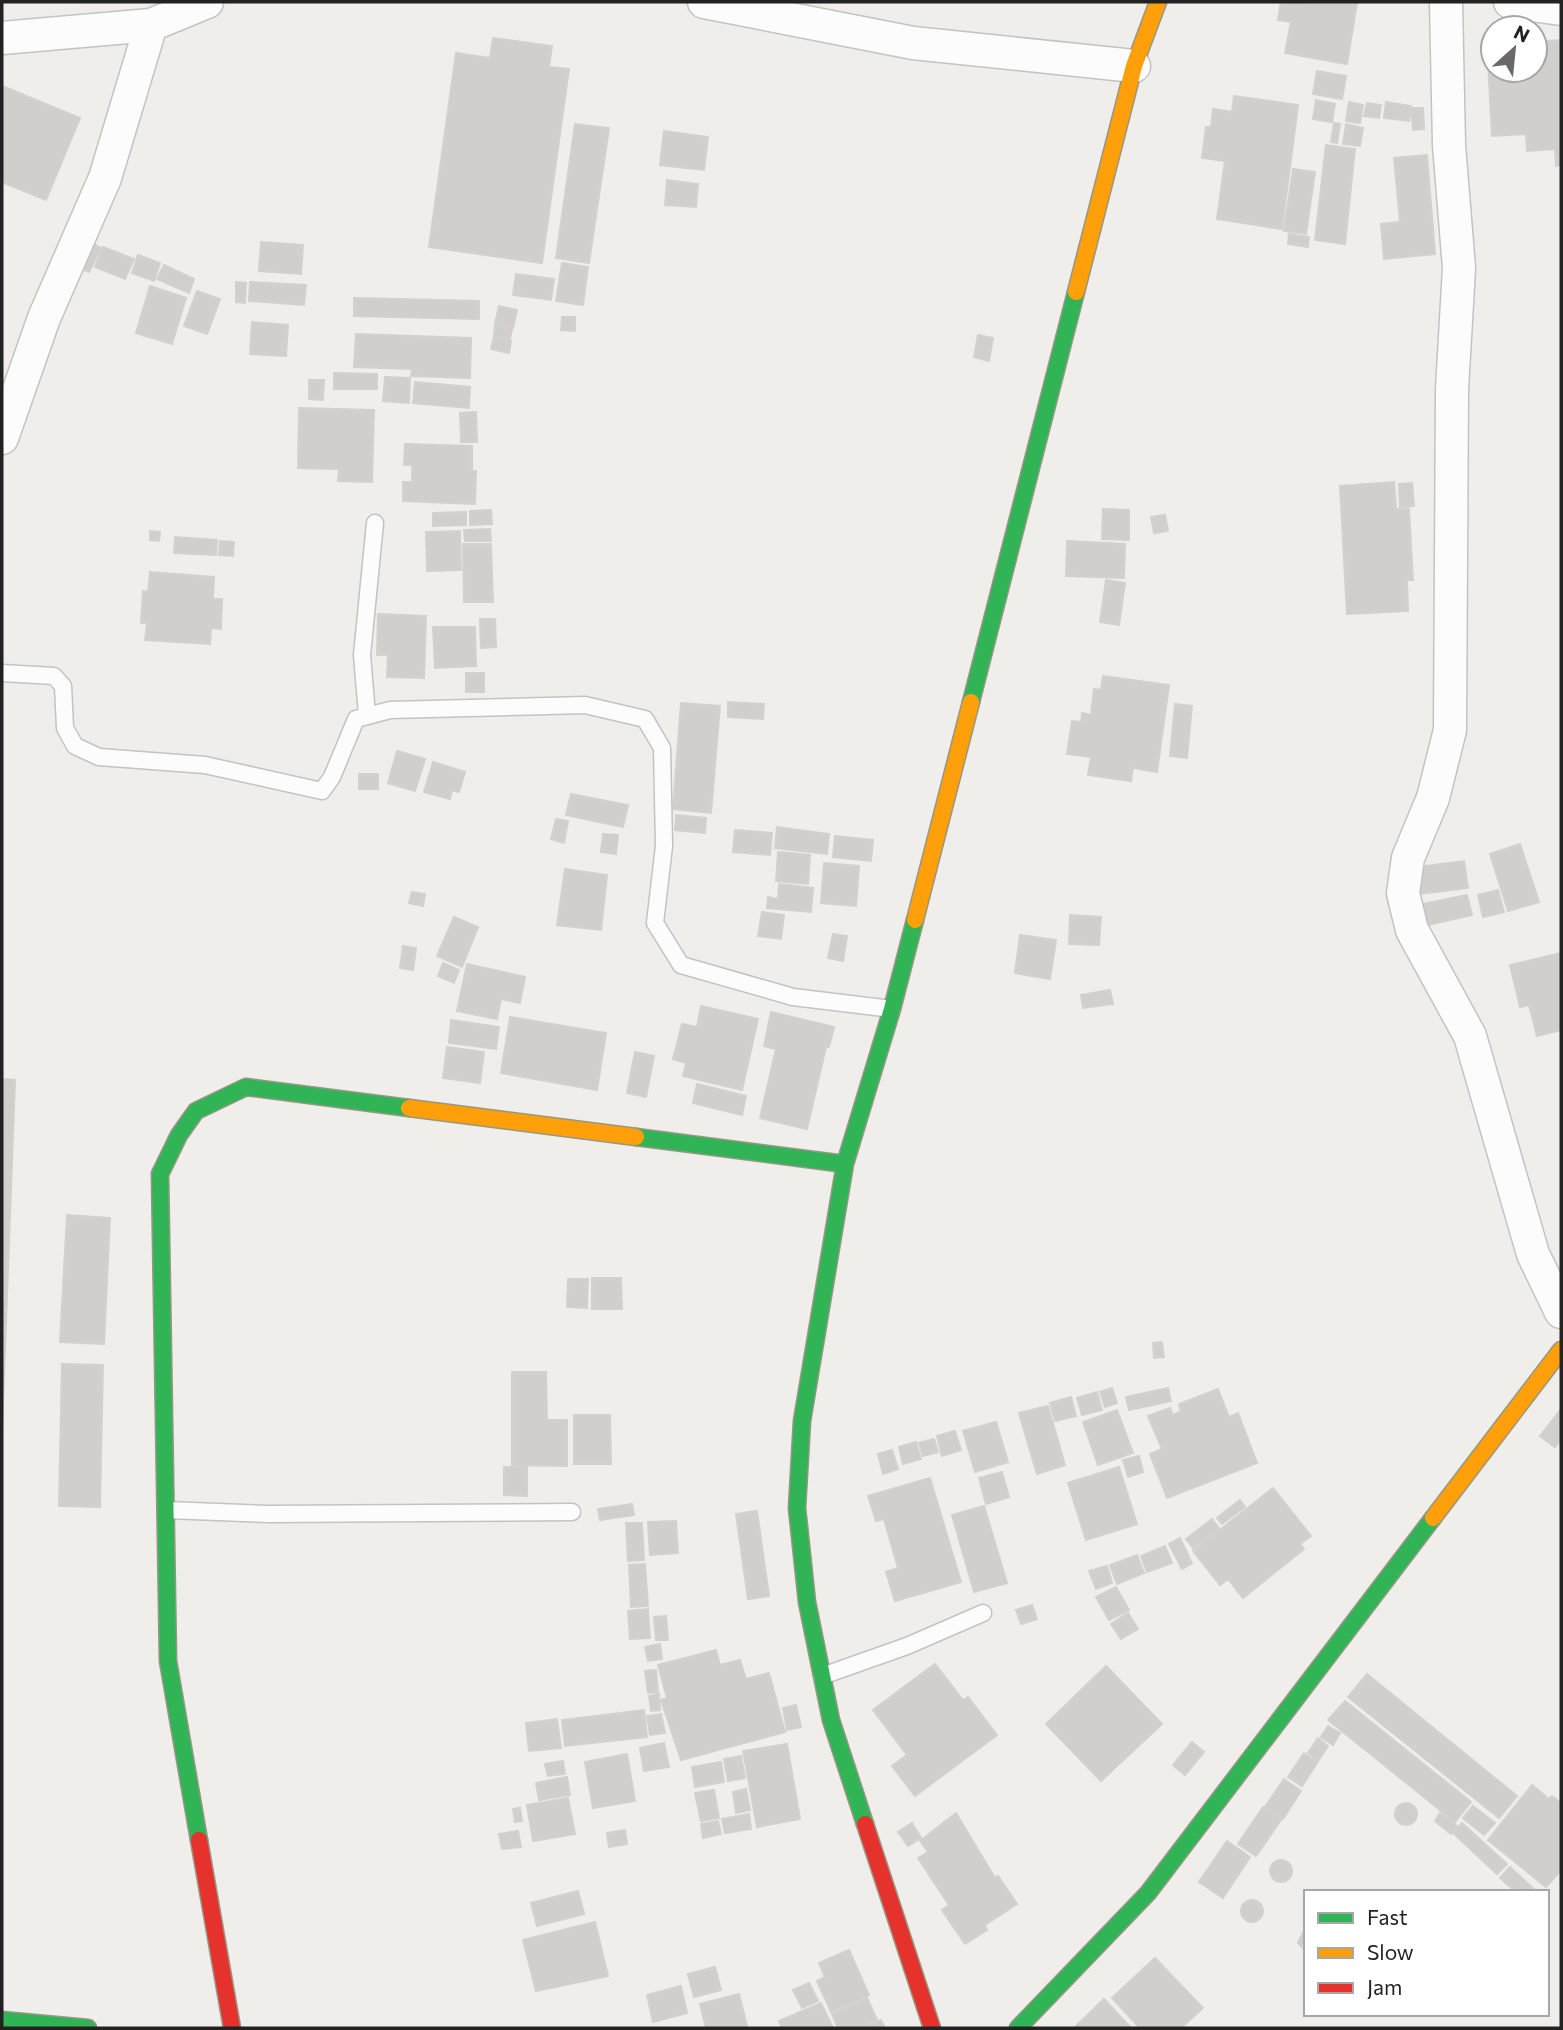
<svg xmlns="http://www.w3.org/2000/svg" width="1563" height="2030" font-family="Commissioner,sans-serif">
<rect width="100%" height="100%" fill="#f0eeeb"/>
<path fill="#d1cfcc" stroke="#d3d0cd" stroke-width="2" d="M1281,2L1357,3L1347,64L1285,53L1291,22L1278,20Z
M493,38L552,46L549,67L569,69L542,263L429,247L456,53L490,58Z
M1561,40V165L1556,166L1555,149L1527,151L1526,134L1492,136L1487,43H1493V70H1535V42Z
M1317,71L1346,76L1342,99L1313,94Z
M2,86L80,118L46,200L2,182Z
M1234,96L1298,105L1282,229L1217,219L1225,161L1202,158L1206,127H1211L1213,109L1232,112Z
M1316,100L1335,104L1332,122L1313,119Z
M1349,102L1363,105L1360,123L1346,121Z
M1386,102L1411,106L1409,121L1384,118Z
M1367,103L1381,105L1379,118L1364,116Z
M1411,108H1423L1424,129L1413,130Z
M1334,123L1340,124L1337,143L1331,142Z
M575,124L609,128L589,263L556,258Z
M1346,124L1363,128L1360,146L1343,144Z
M664,131L708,137L704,170L660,165Z
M1326,145L1355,149L1345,244L1315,240Z
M1427,155L1435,254L1384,259L1381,224L1400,222L1394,158Z
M1293,169L1315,172L1306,234L1284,231Z
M667,180L698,184L696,207L665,205Z
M1289,234L1309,237L1308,247L1288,244Z
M261,242L303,245L301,274L259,271Z
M91,243L101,248L89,272L79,268Z
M103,247L134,259L125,279L95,267Z
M138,255L160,263L154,281L132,273Z
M562,263L588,267L583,305L556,301Z
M164,265L194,279L189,293L157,279Z
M516,274L554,279L551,300L513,295Z
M236,282L246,283L245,303L236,302Z
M250,282L306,285L304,305L249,301Z
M150,286L186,298L172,344L136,333Z
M197,291L220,299L207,334L184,326Z
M354,298L479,301V319L354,316Z
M499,306L517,310L513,328L495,324Z
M562,317H575V331L561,330Z
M252,322L288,325L286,356L250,354Z
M495,326L512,329L510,339L494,336Z
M356,334L471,338L470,378L411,376L412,369L354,367Z
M978,335L993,338L989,361L974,357Z
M494,337L511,341L509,353L491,349Z
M334,373L377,374V389H334Z
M385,377L410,378L409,403L383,401Z
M309,380H324L323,400L309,399Z
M415,382L470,387L469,408L413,403Z
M299,408L374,410L372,482L338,481L339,469L298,468Z
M476,412L477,442H461L460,413Z
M405,444L472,446V471H476L475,504L403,501V482H412V465H404Z
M1394,482L1396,509H1409L1413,580H1407L1408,611L1347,614L1340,486Z
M1412,483L1414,506L1400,507L1399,484Z
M1103,509L1129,510V540L1102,539Z
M491,510L492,524L470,525V511Z
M466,512V525L433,526V513Z
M1165,515L1168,531L1154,533L1151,517Z
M490,529L491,541H465L464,530Z
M150,531L160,532L159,541L150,540Z
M460,531L461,570L427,571L426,532Z
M175,537L217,540L216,555L174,553Z
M220,541L234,542L233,556L219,555Z
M1067,541L1125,544L1124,578L1066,576Z
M463,544H491L493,602H464Z
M150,572L214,577L213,599H222L221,629L211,628L210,644L145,640L147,623H141L143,591L148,592Z
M1106,580L1125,583L1119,625L1100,622Z
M378,614L426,616L424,678L387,677L388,655H377Z
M480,619H495L496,647L481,648Z
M433,627H475L476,666L435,668Z
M466,673H484V692H466Z
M1103,676L1169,685L1157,772L1133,768L1131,781L1088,775L1091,757L1067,754L1072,721L1081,722L1082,713L1091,715L1094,689L1101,690Z
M728,702L764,704L763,719L728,717Z
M681,703L720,706L711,813L673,809Z
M1175,704L1192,706L1187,758L1170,756Z
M397,751L425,759L415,791L388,783Z
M433,762L465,772L459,792L452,790L450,799L424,792Z
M359,774H378V789H359Z
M571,794L628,805L623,827L566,815Z
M676,815L706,818L705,833L675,830Z
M556,819L568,821L564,843L551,839Z
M777,827L829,834L827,854L775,848Z
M735,830L772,833L770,855L733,852Z
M603,834L618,835L616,854L601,852Z
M835,836L873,840L871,861L833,857Z
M1520,844L1539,902L1508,911L1490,854Z
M778,852L810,855L808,884L776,881Z
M1464,861L1468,888L1420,894L1417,867Z
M824,863L859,866L856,906L821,903Z
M565,869L607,875L601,930L557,925Z
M779,884L813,888L811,912L767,908L768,897L778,899Z
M1498,890L1504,912L1483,917L1478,895Z
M412,892L425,894L423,906L409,903Z
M1467,895L1472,915L1428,925L1423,904Z
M762,912L784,915L781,939L758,936Z
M1070,915L1101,917L1099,945L1069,944Z
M454,917L478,927L462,967L437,956Z
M833,934L847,936L843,961L828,958Z
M1020,935L1056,940L1050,979L1015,973Z
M403,946L416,948L413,970L400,968Z
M1561,953V1030L1537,1036L1529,1005L1520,1007L1510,965Z
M443,963L459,970L454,983L438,976Z
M467,964L525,977L520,1003L501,999L497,1019L457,1011Z
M1110,990L1113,1004L1083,1008L1081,995Z
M701,1006L758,1019L742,1090L683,1076L686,1063L673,1059L682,1024L697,1027Z
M771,1012L834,1027L829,1047H826L807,1129L760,1118L776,1049L764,1046Z
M510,1017L606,1033L597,1090L501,1073Z
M451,1020L499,1027L496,1049L449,1043Z
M447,1047L484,1052L480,1083L443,1078Z
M635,1052L654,1056L646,1097L627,1093Z
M2,1079L15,1080L2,1431Z
M697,1084L746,1096L742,1115L693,1103Z
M67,1215L110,1218L104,1344L60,1342Z
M592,1278H621L622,1309H592Z
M568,1279H588L587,1308L567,1307Z
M1162,1342L1164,1357L1154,1358L1153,1343Z
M62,1364L103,1365L100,1507L59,1506Z
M512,1372H546L547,1420H567V1466L512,1465Z
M1112,1388L1117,1403L1105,1407L1100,1392Z
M1168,1388L1171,1401L1129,1410L1126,1397Z
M1218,1389L1229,1417L1238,1413L1257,1463L1167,1498L1150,1454L1162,1449L1148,1416L1170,1408L1173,1415L1181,1411L1179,1404Z
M1097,1392L1102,1410L1082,1415L1077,1398Z
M1071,1397L1076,1416L1055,1421L1050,1403Z
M1048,1406L1065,1465L1037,1474L1019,1413Z
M1561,1409V1439L1555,1447L1540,1436Z
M1117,1410L1133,1453L1098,1465L1083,1422Z
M574,1415H610L611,1464H574Z
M996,1422L1008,1462L975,1472L963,1431Z
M955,1431L961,1450L942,1456L937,1436Z
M934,1439L938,1452L923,1456L919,1443Z
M916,1442L921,1459L903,1464L899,1447Z
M892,1450L898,1469L883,1474L878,1454Z
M1139,1456L1143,1472L1128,1477L1123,1460Z
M504,1467H527V1496L504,1495Z
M1119,1467L1137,1524L1086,1540L1068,1483Z
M1002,1472L1009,1497L986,1504L979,1478Z
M930,1478L961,1582L895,1601L886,1572L898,1568L884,1519L876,1521L868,1496Z
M1273,1488L1311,1536L1300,1544L1304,1549L1243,1598L1228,1579L1220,1585L1193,1551Z
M1240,1500L1245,1507L1222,1524L1217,1518Z
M632,1504L634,1515L600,1520L598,1509Z
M984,1506L1007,1583L974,1592L952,1515Z
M757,1511L769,1596L748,1599L736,1514Z
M1212,1519L1219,1528L1193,1548L1186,1539Z
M676,1521L678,1553L650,1555L648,1522Z
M626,1523H642L644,1560L628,1561Z
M1180,1538L1192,1563L1182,1569L1169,1544Z
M1165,1546L1172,1563L1147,1572L1141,1556Z
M1137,1555L1144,1573L1117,1584L1110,1565Z
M645,1564L648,1606L631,1607L629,1565Z
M1107,1566L1112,1583L1096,1589L1089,1571Z
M1116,1587L1129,1610L1109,1620L1096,1597Z
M1032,1605L1037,1619L1021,1624L1016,1610Z
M648,1609L650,1638L630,1639L628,1611Z
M1128,1613L1138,1629L1121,1639L1111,1624Z
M666,1616L668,1640H656L654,1617Z
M660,1644L662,1659L648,1661L645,1647Z
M716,1650L720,1665L740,1660L746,1679L769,1673L785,1732L681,1760L661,1700L667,1698L658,1665Z
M935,1664L963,1700L968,1697L997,1735L915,1796L892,1766L907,1755L873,1710Z
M1106,1666L1162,1724L1101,1781L1046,1724Z
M656,1670L658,1692L648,1693L645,1671Z
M1367,1674L1517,1796L1499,1818L1348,1697Z
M659,1694L660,1710L651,1711L649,1696Z
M1345,1701L1471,1802L1455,1822L1328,1720Z
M796,1705L801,1727L787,1730L783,1708Z
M644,1710L647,1737L565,1746L562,1720Z
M661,1714L665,1733L650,1735L647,1716Z
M557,1719L561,1748L529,1751L526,1723Z
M1328,1726L1340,1733L1333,1745L1321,1737Z
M1318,1738L1328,1746L1318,1761L1308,1753Z
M1192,1742L1204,1752L1185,1775L1173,1765Z
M664,1743L669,1767L644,1771L640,1748Z
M787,1744L800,1819L757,1827L743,1751Z
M1304,1753L1317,1763L1302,1786L1288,1777Z
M627,1754L635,1801L593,1808L585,1762Z
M741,1756L745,1778L728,1781L724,1759Z
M563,1761L565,1774L548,1776L545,1764Z
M721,1762L724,1782L695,1787L692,1767Z
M567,1777L570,1795L539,1800L536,1783Z
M1284,1779L1301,1791L1283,1819L1265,1807Z
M1532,1785L1549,1799L1552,1796L1561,1803V1870L1546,1887L1488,1840Z
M746,1789L750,1810L736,1813L733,1792Z
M714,1790L719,1818L701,1821L695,1793Z
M568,1798L575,1834L533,1841L527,1805Z
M1395 1814a11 11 0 1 1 22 0a11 11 0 1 1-22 0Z
M1473,1806L1495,1823L1484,1835L1463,1818Z
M1263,1807L1281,1820L1256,1856L1238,1844Z
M520,1808L522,1821L515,1822L513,1809Z
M956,1813L995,1878L998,1876L1017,1904L985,1925L987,1930L965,1944L942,1910L949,1905L918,1858L928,1852L920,1841Z
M1440,1813L1457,1826L1451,1834L1435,1821Z
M749,1814L751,1829L725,1833L722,1819Z
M718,1821L721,1834L703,1838L701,1824Z
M912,1823L921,1838L908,1846L898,1832Z
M1462,1823L1507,1864L1497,1874L1453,1833Z
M625,1830L627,1844L609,1847L607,1833Z
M518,1831L521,1847L502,1849L499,1834Z
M1227,1841L1250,1857L1223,1898L1199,1882Z
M1270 1871a11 11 0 1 1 22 0a11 11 0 1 1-22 0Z
M1510,1867L1537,1892H1516L1500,1878Z
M578,1891L584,1914L537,1926L531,1903Z
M1241 1911a11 11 0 1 1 22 0a11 11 0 1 1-22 0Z
M595,1922L608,1976L536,1991L523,1940Z
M1304,1930H1306V1951L1298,1943Z
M849,1950L869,1995L831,2012L817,1981L825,1977L819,1963Z
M1155,1958L1203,2008L1181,2028H1140L1112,1998Z
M715,1967L721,1990L694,1997L688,1974Z
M809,1983L818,2001L802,2008L793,1990Z
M681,1986L687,2013L653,2022L647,1995Z
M739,1994L747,2026L706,2028L700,2004Z
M867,1998L877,2020L858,2028H838L832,2014Z
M1104,1999L1131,2028H1074Z
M821,2003L833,2028H782L779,2021Z
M881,2020L885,2028H862Z"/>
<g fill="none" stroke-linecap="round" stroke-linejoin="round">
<g stroke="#c3c3c1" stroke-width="19">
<path id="lane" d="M2,673L54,676L63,686L65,728L75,746L99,757L205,765L322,791L332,777L356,719L390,710L585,705L645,719L662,748L664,846L655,923L681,965L793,997L892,1009
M367,715L362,655L375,523
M167,1510L268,1514L572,1512
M822,1676L907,1646L983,1613"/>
</g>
<g stroke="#c3c3c1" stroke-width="35">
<path id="street" d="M704,2L913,43L1134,66
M1446,2L1449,145L1459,268L1452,389L1450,730L1433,798L1408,858L1403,893L1412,930L1470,1036L1533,1254L1561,1312
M1510,2L1561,9
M2,38L151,25L207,2
M2,438L44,318L105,178L151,25"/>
</g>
<g stroke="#969785" stroke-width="19">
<path id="fast" d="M971,702L1076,292
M636,1137L845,1164
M865,1824L831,1720L807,1602L797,1508L802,1421L845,1164L892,1009L915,920
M199,1840L168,1661L160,1174L179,1135L196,1111L246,1087L409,1108
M2,2020L88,2028
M1018,2028L1148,1893L1433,1518"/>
</g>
<g stroke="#969785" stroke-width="19">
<path id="slow" d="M1076,292L1134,66L1158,2
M915,920L971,702
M409,1108L636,1137
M1433,1518L1561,1350"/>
</g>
<g stroke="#969785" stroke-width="19">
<path id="jam" d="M865,1824L932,2028
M199,1840L232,2028"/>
</g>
<use href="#lane" stroke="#fdfcfc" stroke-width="16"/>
<use href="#street" stroke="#fdfcfc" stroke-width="32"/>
<use href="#fast" stroke="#30b455" stroke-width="16"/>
<use href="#slow" stroke="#ff9f0a" stroke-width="16"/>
<use href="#jam" stroke="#e5322d" stroke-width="16"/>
</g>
<rect width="1563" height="2030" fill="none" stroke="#222222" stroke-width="7"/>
<rect x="1304" y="1890" width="245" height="126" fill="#ffffff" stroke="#a7a7a7" stroke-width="2"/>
<rect x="1318" y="1913" width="35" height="10" fill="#30b455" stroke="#a7a7a7" stroke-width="2"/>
<text x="1367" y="1925" font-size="21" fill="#222222">Fast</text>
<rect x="1318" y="1948" width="35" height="10" fill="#ff9f0a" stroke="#a7a7a7" stroke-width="2"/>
<text x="1367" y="1960" font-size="21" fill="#222222">Slow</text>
<rect x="1318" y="1983" width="35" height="10" fill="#e5322d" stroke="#a7a7a7" stroke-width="2"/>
<text x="1367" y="1995" font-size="21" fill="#222222">Jam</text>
<g transform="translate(1514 49) rotate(27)"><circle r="33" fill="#ffffff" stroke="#a7a7a7" stroke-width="2"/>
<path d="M0-5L12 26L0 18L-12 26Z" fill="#6a6968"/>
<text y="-10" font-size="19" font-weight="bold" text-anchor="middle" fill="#222222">N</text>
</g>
</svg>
